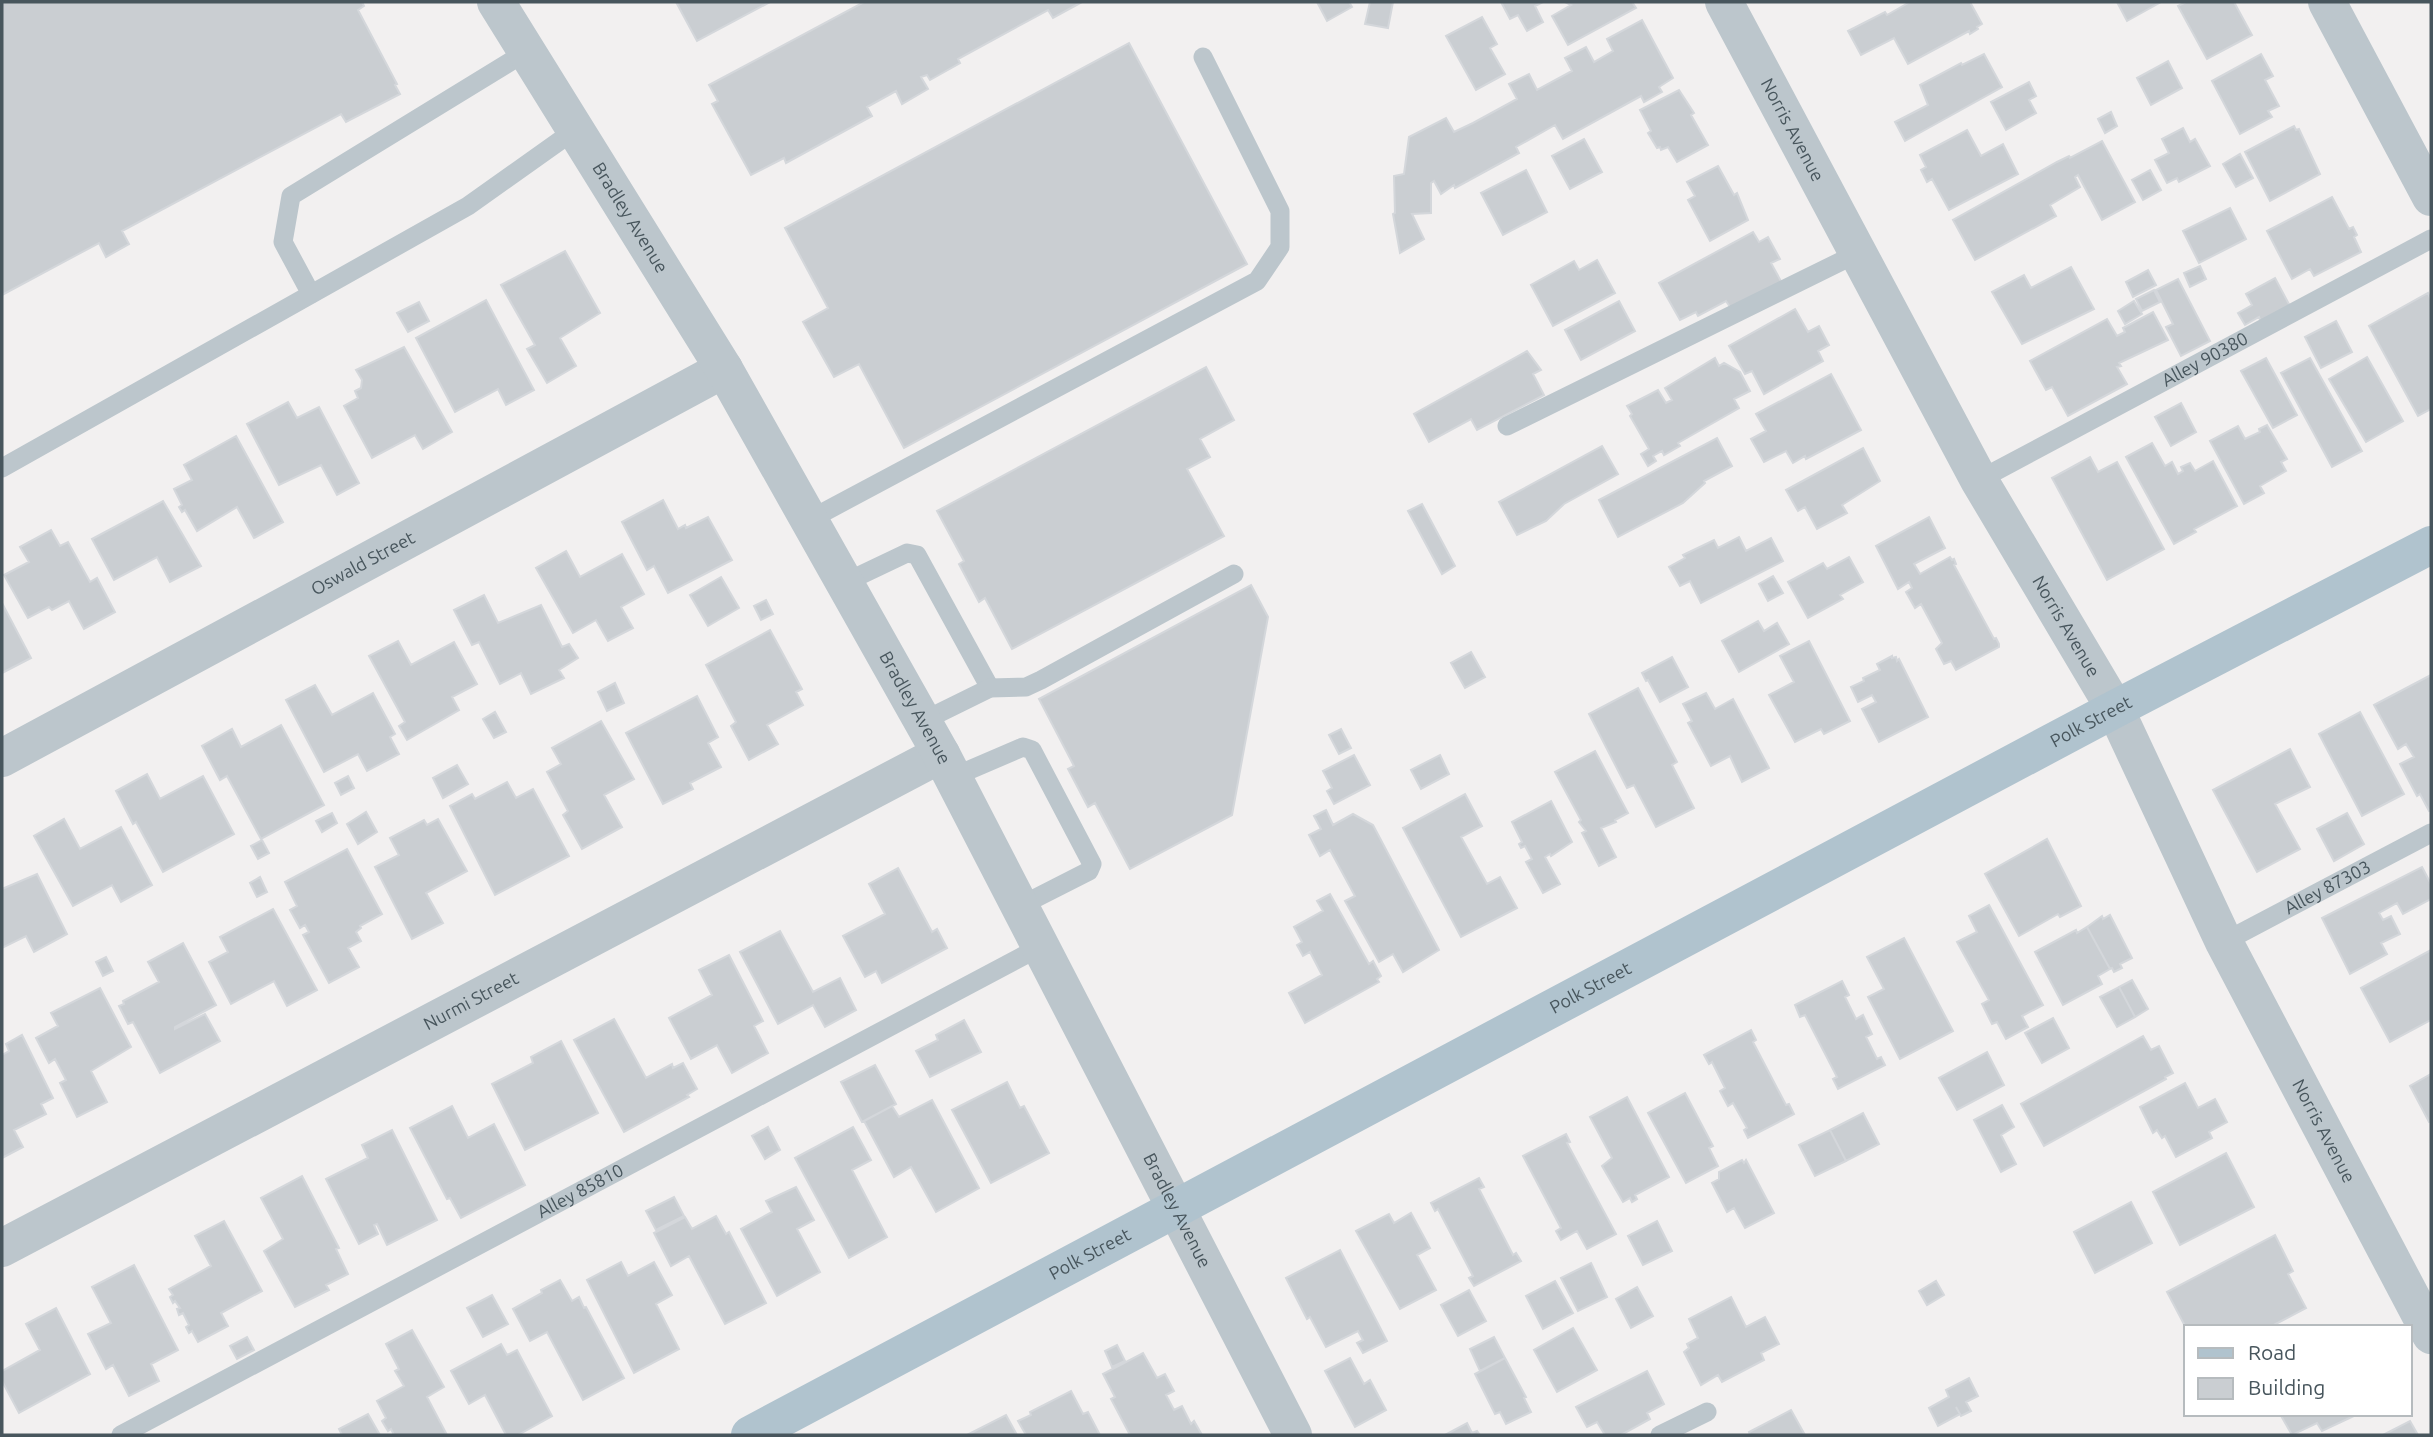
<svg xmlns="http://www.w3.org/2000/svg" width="2433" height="1437" font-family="Ubuntu,sans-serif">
<rect width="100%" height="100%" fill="#f2f0f0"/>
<path fill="#caced2" stroke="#d4d7db" stroke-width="2" d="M2,2H362L364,6L358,10L397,84L395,85L400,94L346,122L341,114L122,231L129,244L106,257L99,243L2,295Z
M676,2H770L697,41Z
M864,2H1082L1053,18L1048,10L958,59L960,63L930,80L927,75L921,77L928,89L902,104L896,91L867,107L872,116L786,163L784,158L751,175L712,104L718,101L709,85Z
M1317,2H1349L1352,7L1327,21Z
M1370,2H1393L1388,28L1365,24Z
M1501,2H1543L1535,6L1543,22L1527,31L1518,15L1510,19Z
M1565,2H1632L1636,8L1568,45L1552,16L1571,5Z
M1910,2H1970L1982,24L1977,27L1978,29L1970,34L1969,31L1908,64L1894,38L1861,55L1848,31L1885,12L1887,15Z
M2117,2H2161L2127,21Z
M2186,2H2234L2252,35L2207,59L2178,6Z
M1482,17L1497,44L1490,48L1505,74L1476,90L1446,36Z
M1642,20L1673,78L1659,87L1662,92L1644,102L1641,96L1563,139L1555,125L1516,147L1519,153L1455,188L1454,185L1441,194L1434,181L1431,183V213L1412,214L1424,239L1400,253L1393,214L1395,213L1394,176L1404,174L1409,137L1446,118L1454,132L1473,123L1517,99L1509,84L1529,74L1537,90L1572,71L1565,58L1586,47L1594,62L1613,51L1607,39Z
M1129,43L1247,264L904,448L859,364L834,377L803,322L828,308L785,228Z
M1984,54L2002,87L1905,141L1895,122L1928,105L1920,85L1961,63L1962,65Z
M2261,54L2273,76L2265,80L2279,106L2268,111L2272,117L2240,134L2212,81Z
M2168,61L2182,88L2151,105L2137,78Z
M2029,82L2036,96L2029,100L2036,113L2006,130L1991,102Z
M1679,90L1694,113L1691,115L1708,145L1677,162L1668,147L1661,150L1660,147L1657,148L1648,133L1651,131L1640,110Z
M2111,112L2117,126L2105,133L2098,119Z
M2294,126L2296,130L2299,129L2320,174L2270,201L2245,152Z
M2183,128L2190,142L2195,139L2210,166L2179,182L2177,178L2167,183L2155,160L2169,153L2162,139Z
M1967,130L1981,156L2003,144L2018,174L1949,210L1932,179L1927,182L1921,170L1926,167L1920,155Z
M1584,139L1602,172L1570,189L1552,156Z
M2102,141L2135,202L2102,220L2078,175L2075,177L2080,187L2050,205L2056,216L1975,260L1953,220L2057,162L2069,156L2070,158Z
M2240,154L2253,178L2236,187L2223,164Z
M1718,166L1734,195L1737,193L1748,220L1710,241L1688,200L1695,196L1687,182Z
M1526,170L1547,212L1503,235L1481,193Z
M2150,170L2161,190L2143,200L2132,180Z
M2332,197L2349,229L2353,227L2357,235L2354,237L2361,252L2314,276L2310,269L2292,279L2267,231Z
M2230,208L2246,239L2199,263L2183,231Z
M1753,232L1759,242L1768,237L1780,259L1771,263L1782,283L1732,310L1726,301L1698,316L1696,312L1680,320L1659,283Z
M565,251L600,313L560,338L576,366L547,383L527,349L535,345L501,285Z
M1597,260L1615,293L1553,326L1531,285L1574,261L1579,270Z
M2200,266L2206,279L2190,287L2184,273Z
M2071,267L2094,309L2022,344L1992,292L2024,275L2031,288Z
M2148,270L2156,285L2133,297L2126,282Z
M2275,278L2290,306L2261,322L2259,317L2245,325L2238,313L2252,305L2246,294Z
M2178,279L2210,341L2181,356L2166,327L2173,324L2156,290Z
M2154,290L2160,302L2142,311L2136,299Z
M2428,293L2431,300V409L2418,416L2369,326Z
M486,300L534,390L506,405L498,389L455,412L416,338Z
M1619,301L1635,331L1581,360L1565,330Z
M2134,301L2142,314L2125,324L2118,311Z
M419,302L429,321L408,332L397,313Z
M1795,309L1808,332L1819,326L1829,345L1818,351L1823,361L1764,394L1752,371L1745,374L1729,346Z
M2153,312L2168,340L2119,363L2121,366L2117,367L2127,384L2068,416L2052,387L2046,390L2030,361L2107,319L2117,336L2125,332L2123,328Z
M2336,321L2352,352L2321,368L2305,337Z
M404,347L452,432L423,449L415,435L372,458L344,406L358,398L355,391L361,388L362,380L356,370Z
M1527,351L1541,370L1533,374L1544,395L1477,430L1471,419L1429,442L1414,414Z
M2367,357L2403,421L2366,442L2329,379Z
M1715,358L1719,366L1724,363L1740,372L1750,391L1734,399L1739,408L1678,443L1680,446L1664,455L1662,451L1653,456L1656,461L1648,466L1641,454L1649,449L1630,416L1632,414L1627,406L1658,390L1666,403L1672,400L1665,388Z
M2266,358L2297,415L2273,428L2241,371Z
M2310,358L2362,451L2332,467L2281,373Z
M1206,367L1234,420L1200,439L1210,457L1187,469L1224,536L1012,649L985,598L979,602L959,564L964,561L937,511Z
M1831,374L1861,430L1806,459L1805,456L1793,463L1786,451L1764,462L1751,439L1766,431L1756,414Z
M288,402L297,418L319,407L359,483L337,495L321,465L279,485L247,424Z
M2181,403L2196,432L2171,446L2155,417Z
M2267,425L2287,459L2281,462L2286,471L2260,486L2264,493L2244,504L2210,441L2238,426L2245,439L2260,432L2259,429Z
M236,436L283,522L254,538L237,507L197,531L185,510L182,512L179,507L182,505L174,489L192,480L184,465Z
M1717,438L1732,466L1704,481L1705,483L1683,503L1618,537L1599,500Z
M2152,443L2165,466L2172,462L2178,474L2183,471L2181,467L2190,463L2195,471L2213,461L2237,506L2194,529L2196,532L2174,544L2126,457Z
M1602,446L1618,474L1564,504L1546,521L1517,535L1499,502Z
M1863,448L1880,481L1842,505L1847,513L1817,529L1805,507L1798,511L1786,490Z
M2090,457L2098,472L2117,462L2164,549L2107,580L2052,478Z
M663,500L678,529L685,525L686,528L708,517L732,560L668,593L654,566L647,570L622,522Z
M163,501L201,566L170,582L157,557L114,580L92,539Z
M1422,504L1455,566L1442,574L1408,511Z
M1929,517L1945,548L1914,564L1920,574L1950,557L1952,560L1954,559L1956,564L1954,565L1994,639L1996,638L1999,644V647L1956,670L1951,661L1944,664L1936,649L1942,643L1921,604L1915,608L1906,592L1912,588L1909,582L1898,589L1876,546Z
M51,530L60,546L68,542L90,582L97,578L115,612L84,629L69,601L52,610L49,607L28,618L4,575L29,562L20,547Z
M1739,537L1746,551L1771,538L1783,561L1701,603L1690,581L1680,586L1669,567L1685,558L1683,555L1714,540L1718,548Z
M566,551L580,577L622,554L644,594L621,607L633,628L608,641L596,620L573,633L536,568Z
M1849,557L1863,582L1840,595L1843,599L1808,618L1788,582L1823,563L1827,569Z
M1773,576L1783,593L1768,601L1759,584Z
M721,577L739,608L708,626L690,595Z
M1251,585L1268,617L1232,815L1130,869L1095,803L1088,807L1068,769L1074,766L1039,699Z
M484,595L498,623L541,605L562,647L569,644L578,658L559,670L564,678L531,694L521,673L500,684L479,642L472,645L454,610Z
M766,600L773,614L761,620L754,606Z
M2,603L31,658L2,673Z
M1758,621L1764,631L1777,623L1789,644L1739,672L1722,641Z
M770,630L802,689L796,692L803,705L767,725L778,744L749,760L731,726L736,722L706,665Z
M398,641L411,665L454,642L477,684L452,697L459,710L407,740L399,726L405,722L369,656Z
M1809,641L1850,721L1824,734L1821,729L1795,742L1769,695L1794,682L1780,656Z
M1471,652L1485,677L1465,688L1451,663Z
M1892,656V658L1896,657L1897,661L1899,659L1928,717L1879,742L1862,709L1876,702L1872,695L1858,702L1851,687L1864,681L1863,678L1880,670L1877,664Z
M1672,657L1688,687L1660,702L1648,680L1646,681L1642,673Z
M2431,675V810L2429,811L2420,794L2417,796L2400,764L2414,757L2406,744L2398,749L2374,705Z
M615,683L624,703L607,711L598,692Z
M315,685L332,715L373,693L395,734L390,737L399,754L367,771L358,754L324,772L286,700Z
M1638,688L1677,762L1672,765L1694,808L1656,827L1634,785L1627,788L1589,714Z
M1706,693L1715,709L1733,699L1769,768L1742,782L1730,756L1711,766L1688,723L1692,721L1683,704Z
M697,696L718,737L708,743L721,767L690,783L693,789L663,804L626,733Z
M495,712L506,732L494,738L483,719Z
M2360,712L2404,794L2362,816L2319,734Z
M601,721L634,779L604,795L622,827L582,849L563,815L568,811L547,772L561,764L552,748Z
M281,725L324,805L261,839L227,776L220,780L202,746L232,729L241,747Z
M1341,729L1351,748L1339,754L1329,735Z
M2290,749L2310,787L2275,804L2300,849L2257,872L2213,790Z
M1595,751L1628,813L1615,820L1616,822L1601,828L1616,857L1599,866L1582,833L1586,831L1579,822L1581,820L1555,772Z
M1354,755L1370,785L1334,804L1327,791L1332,788L1323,771Z
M1440,755L1449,774L1421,789L1411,770Z
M457,765L468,784L443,798L433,778Z
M147,774L160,799L203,776L234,834L163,872L136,822L133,824L116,791Z
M348,776L354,788L341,795L335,783Z
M507,782L516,798L533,789L569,856L495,895L450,806L472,794L475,799Z
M1465,794L1482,826L1461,837L1487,884L1500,877L1517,908L1461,937L1403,828Z
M1551,801L1572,842L1551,856L1550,854L1545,857L1560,884L1543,893L1526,862L1532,859L1525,846L1521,848L1519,844L1522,842L1512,822Z
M1326,810L1333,825L1353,814L1373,825L1439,950L1403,972L1393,954L1379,962L1345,901L1355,896L1330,850L1320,856L1309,835L1321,829L1314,816Z
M366,812L377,832L358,844L347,824Z
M332,813L337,823L322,832L316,821Z
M2347,813L2364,844L2334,861L2317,829Z
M64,819L80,849L121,827L152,885L121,902L112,885L73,906L34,836Z
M438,819L467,871L426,893L443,923L412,939L375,867L399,855L390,838L424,820L427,825Z
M2047,839L2081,906L2060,917L2058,914L2019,936L1985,874Z
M262,840L269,853L258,859L251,846Z
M347,849L382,914L360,926L361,928L356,932L361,941L348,948L359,967L329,983L303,935L309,932L305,925L300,928L290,910L297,906L285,882Z
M2422,867L2431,884V899L2403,914L2397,903L2379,913L2383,920L2391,916L2400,934L2381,943L2387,954L2350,974L2322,918Z
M898,868L932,932L937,929L947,948L882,983L876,971L865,977L843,936L885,914L869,884Z
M37,874L67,934L34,952L26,936L2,948V889Z
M260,877L267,892L257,897L250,883Z
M1330,894L1369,964L1373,961L1381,976L1377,979L1379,982L1305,1023L1289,993L1322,975L1310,952L1303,956L1297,945L1302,942L1294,927L1323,911L1317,901Z
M1989,905L2043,1005L2022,1016L2028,1027L2006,1039L1997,1022L1992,1024L1982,1004L1989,1000L1957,942L1977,932L1969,916Z
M273,909L317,990L287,1006L274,981L231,1004L209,962L228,952L220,937Z
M2110,915L2132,958L2120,964L2122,968L2114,972L2112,968L2110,969L2087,927L2102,916L2103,919Z
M2087,927L2110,969L2098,976L2102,984L2063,1005L2035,952L2076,930L2077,933Z
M780,931L813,992L840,978L856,1010L825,1027L813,1005L778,1024L740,952Z
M1904,938L1953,1031L1900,1059L1868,997L1884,989L1867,957Z
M183,943L216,1005L175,1027V1029L205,1014L220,1041L160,1073L133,1022L128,1024L119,1006L124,1004L123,1001L159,982L148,962Z
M2431,950V1020L2390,1042L2361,988Z
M729,955L763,1021L754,1026L768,1053L732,1073L717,1045L691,1059L669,1018L712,995L699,970Z
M106,957L113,971L103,976L96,962Z
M2132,980L2148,1009L2135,1017L2119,987Z
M1842,981L1849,995L1845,997L1856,1019L1863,1015L1872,1034L1866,1037L1877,1059L1881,1057L1885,1065L1838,1089L1833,1079L1837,1077L1805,1015L1800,1017L1795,1005Z
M2119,987L2135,1017L2117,1027L2100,997Z
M100,988L131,1047L91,1071L107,1102L77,1117L60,1083L66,1080L55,1059L49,1063L36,1038L58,1026L51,1013Z
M2053,1018L2069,1048L2042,1063L2025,1033Z
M614,1019L646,1078L672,1064L673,1068L683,1063L697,1089L687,1095L689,1097L624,1132L574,1040Z
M964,1020L981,1052L930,1077L916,1051L938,1040L936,1035Z
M1751,1030L1756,1040L1753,1042L1786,1105L1789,1104L1794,1114L1748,1138L1744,1130L1747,1128L1733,1103L1728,1106L1720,1091L1725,1088L1712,1062L1709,1064L1704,1055Z
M22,1035L53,1098L41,1104L46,1114L14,1130L23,1147L2,1158V1055L9,1051L6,1044Z
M2143,1036L2151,1050L2159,1046L2173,1073L2165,1077L2166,1079L2044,1146L2021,1104Z
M561,1041L598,1113L525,1150L492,1084L533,1063L531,1057Z
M1987,1052L2004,1085L1957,1110L1939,1078Z
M875,1065L896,1104L862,1122L841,1082Z
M2431,1074V1121L2429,1122L2410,1086Z
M1007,1082L1020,1108L1024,1106L1049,1153L991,1183L952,1110Z
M2185,1083L2198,1108L2215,1099L2227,1122L2209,1132L2212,1138L2176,1157L2165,1136L2162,1138L2157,1130L2153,1133L2140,1107Z
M1685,1093L1713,1146L1709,1148L1718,1166L1686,1183L1648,1113Z
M1627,1097L1669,1177L1635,1195L1637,1199L1632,1202L1630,1198L1623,1202L1602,1166L1612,1158L1590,1117Z
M932,1100L979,1188L936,1212L911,1167L894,1177L864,1121L892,1106L899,1117Z
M2002,1105L2014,1127L2001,1135L2016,1164L2001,1172L1974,1120Z
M452,1106L468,1138L494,1124L525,1185L461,1218L450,1198L447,1199L410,1128Z
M1863,1113L1879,1144L1846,1161L1830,1130Z
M768,1127L780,1150L765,1159L752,1136Z
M853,1127L871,1160L852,1170L887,1237L849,1258L795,1158Z
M392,1130L437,1220L387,1245L377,1224L374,1225L378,1234L359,1244L326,1179L368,1158L362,1145Z
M1830,1130L1846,1161L1815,1176L1799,1145Z
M1566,1134L1570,1142L1567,1143L1616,1234L1587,1249L1577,1231L1561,1240L1556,1231L1561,1228L1523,1156Z
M2226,1153L2254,1207L2180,1245L2153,1192Z
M1742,1160L1744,1163L1746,1160L1774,1213L1745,1228L1734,1208L1727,1212L1712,1183L1719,1179V1172Z
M302,1176L339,1248L336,1249L348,1274L326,1285L329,1290L295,1307L264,1251L283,1239L261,1198Z
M1479,1178L1484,1187L1479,1189L1513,1255L1516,1253L1521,1261L1474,1286L1469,1278L1473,1276L1438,1209L1435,1211L1431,1203Z
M796,1187L814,1220L797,1229L820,1272L777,1296L741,1229L772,1212L766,1201Z
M674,1197L684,1216L656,1230L646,1211Z
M2131,1202L2152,1243L2095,1273L2074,1232Z
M1411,1213L1430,1248L1417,1255L1436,1290L1400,1309L1356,1231L1389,1214L1394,1223Z
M716,1216L726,1234L729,1232L766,1303L725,1324L689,1256L671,1266L654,1233L685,1217L692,1229Z
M224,1221L262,1291L221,1313L228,1326L198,1342L192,1331L189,1333L186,1327L189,1325L183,1313L179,1315L177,1309L180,1308L175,1301L173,1303L170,1297L173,1295L169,1289L211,1266L195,1236Z
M1657,1221L1672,1251L1643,1265L1628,1236Z
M2275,1235L2293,1271L2288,1274L2306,1308L2270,1327L2186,1328L2167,1292Z
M1340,1250L1387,1341L1363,1353L1357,1343L1363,1340L1358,1331L1326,1347L1310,1317L1307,1319L1286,1278Z
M621,1262L628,1276L654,1262L672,1295L656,1304L679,1349L634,1373L587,1280Z
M1591,1263L1607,1297L1578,1311L1561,1278Z
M134,1265L178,1350L151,1364L159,1381L129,1396L113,1365L106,1369L88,1334L111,1323L92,1287Z
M560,1280L572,1301L579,1297L584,1308L586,1307L624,1378L583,1400L547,1332L530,1341L513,1309L542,1293L541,1290Z
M1555,1281L1573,1313L1543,1329L1526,1296Z
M1936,1281L1944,1295L1927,1305L1919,1291Z
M1637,1287L1653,1316L1631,1328L1616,1299Z
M1469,1290L1486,1321L1458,1336L1441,1305Z
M492,1295L508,1324L483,1337L467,1308Z
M1731,1297L1746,1327L1765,1317L1779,1344L1761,1353L1764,1360L1722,1382L1718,1375L1701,1385L1684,1352L1689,1348L1687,1344L1698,1338L1689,1319Z
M56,1308L90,1374L19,1413L2,1381V1371L40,1350L26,1324Z
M1573,1328L1597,1370L1557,1392L1534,1350Z
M412,1330L444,1387L427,1397L447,1435H394L391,1429L388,1431L382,1421L386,1418L377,1401L404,1386L395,1371L399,1369L386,1344Z
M247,1337L254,1350L237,1359L230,1346Z
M1494,1337L1505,1358L1480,1371L1470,1349Z
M501,1344L507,1355L517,1350L552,1416L518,1435H506L485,1395L469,1404L451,1371Z
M1117,1345L1125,1361L1112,1367L1105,1351Z
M1143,1353L1157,1378L1165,1374L1174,1391L1166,1395L1174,1410L1182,1406L1191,1424L1194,1421L1202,1435H1130L1111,1399L1115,1397L1103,1374Z
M1350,1358L1364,1384L1370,1380L1386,1410L1355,1427L1325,1371Z
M1505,1358L1526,1397L1524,1398L1531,1412L1506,1424L1500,1412L1495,1414L1475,1374Z
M1647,1371L1664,1404L1647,1413L1650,1419L1621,1435H1605L1597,1422L1587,1427L1576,1407Z
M1969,1378L1978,1396L1966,1402L1971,1411L1961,1416L1956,1407L1960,1414L1938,1426L1929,1408L1949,1397L1946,1390Z
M1071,1391L1083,1414L1088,1412L1100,1435H1026L1018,1421L1031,1415L1030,1412Z
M1791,1410L1805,1435H1750L1749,1432Z
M368,1414L380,1435H342L339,1429Z
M2280,1414H2358L2322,1431L2317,1423L2292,1435Z
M1006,1415L1017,1435H967Z
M2410,1421L2418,1435H2383Z
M1467,1423L1472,1433L1477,1431L1480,1435H1445Z"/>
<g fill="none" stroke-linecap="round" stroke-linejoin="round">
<g stroke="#bcc6cc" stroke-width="19">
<path d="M311,294L283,242L291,196L526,52"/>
<path d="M1507,426L1858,253"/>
<path d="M2,468L468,206L575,130"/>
<path id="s1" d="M1979,480L2431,239"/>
<path d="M809,520L1257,281L1280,247V211L1203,57"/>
<path d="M844,583L907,553L917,555L990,688"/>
<path d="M923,721L990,688L1026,687L1041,680L1234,574"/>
<path d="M953,777L1023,747L1032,750L1092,864L1089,871L1020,906"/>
<path id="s2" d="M2224,942L2431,833"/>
<path id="s3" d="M121,1435L1040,947"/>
<path d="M1660,1435L1707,1412"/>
</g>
<g stroke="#bcc6cc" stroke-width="38">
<path id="s4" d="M1724,2L1979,480L2115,709L2224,942L2431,1335"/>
<path d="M2327,2L2431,197"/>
<path id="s5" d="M2,758L724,369"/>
<path id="s6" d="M2,1248L941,754"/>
</g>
<path stroke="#bcc6cc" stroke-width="38" id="s7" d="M496,2L724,369L941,754L1293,1435"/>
<path stroke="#b0c3ce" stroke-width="38" id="s8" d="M750,1435L2115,709L2431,545"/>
</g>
<g text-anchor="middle" stroke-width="7" stroke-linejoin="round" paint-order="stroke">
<g font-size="18" fill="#48565d" stroke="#fff">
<text dy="6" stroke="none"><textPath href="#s4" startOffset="145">Norris Avenue</textPath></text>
<text dy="6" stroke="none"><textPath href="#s7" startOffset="254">Bradley Avenue</textPath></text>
<text dy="6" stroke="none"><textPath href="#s1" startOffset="256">Alley 90380</textPath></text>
<text dy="6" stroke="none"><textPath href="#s5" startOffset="410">Oswald Street</textPath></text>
<text dy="6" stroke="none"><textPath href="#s4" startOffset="712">Norris Avenue</textPath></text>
<text dy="6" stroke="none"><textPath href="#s7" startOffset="821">Bradley Avenue</textPath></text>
<text dy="6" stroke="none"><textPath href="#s8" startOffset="1519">Polk Street</textPath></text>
<text dy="6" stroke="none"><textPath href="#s2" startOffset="117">Alley 87303</textPath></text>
<text dy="6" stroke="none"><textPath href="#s8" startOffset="952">Polk Street</textPath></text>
<text dy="6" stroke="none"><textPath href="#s6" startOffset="530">Nurmi Street</textPath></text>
<text dy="6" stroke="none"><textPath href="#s4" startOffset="1279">Norris Avenue</textPath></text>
<text dy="6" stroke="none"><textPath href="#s3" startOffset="520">Alley 85810</textPath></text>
<text dy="6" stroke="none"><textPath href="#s7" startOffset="1388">Bradley Avenue</textPath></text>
<text dy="6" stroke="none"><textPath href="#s8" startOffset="385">Polk Street</textPath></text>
</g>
</g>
<rect width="2433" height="1437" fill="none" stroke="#48565d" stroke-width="7"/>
<rect x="2184" y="1325" width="228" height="91" fill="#ffffff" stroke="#b6bbbe" stroke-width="2"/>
<rect x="2198" y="1348" width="35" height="10" fill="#b0c3ce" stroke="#b6bbbe" stroke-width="2"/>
<text x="2248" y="1360" font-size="21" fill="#48565d">Road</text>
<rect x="2198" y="1378" width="35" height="21" fill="#caced2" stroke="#b6bbbe" stroke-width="2"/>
<text x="2248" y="1395" font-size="21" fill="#48565d">Building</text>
</svg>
